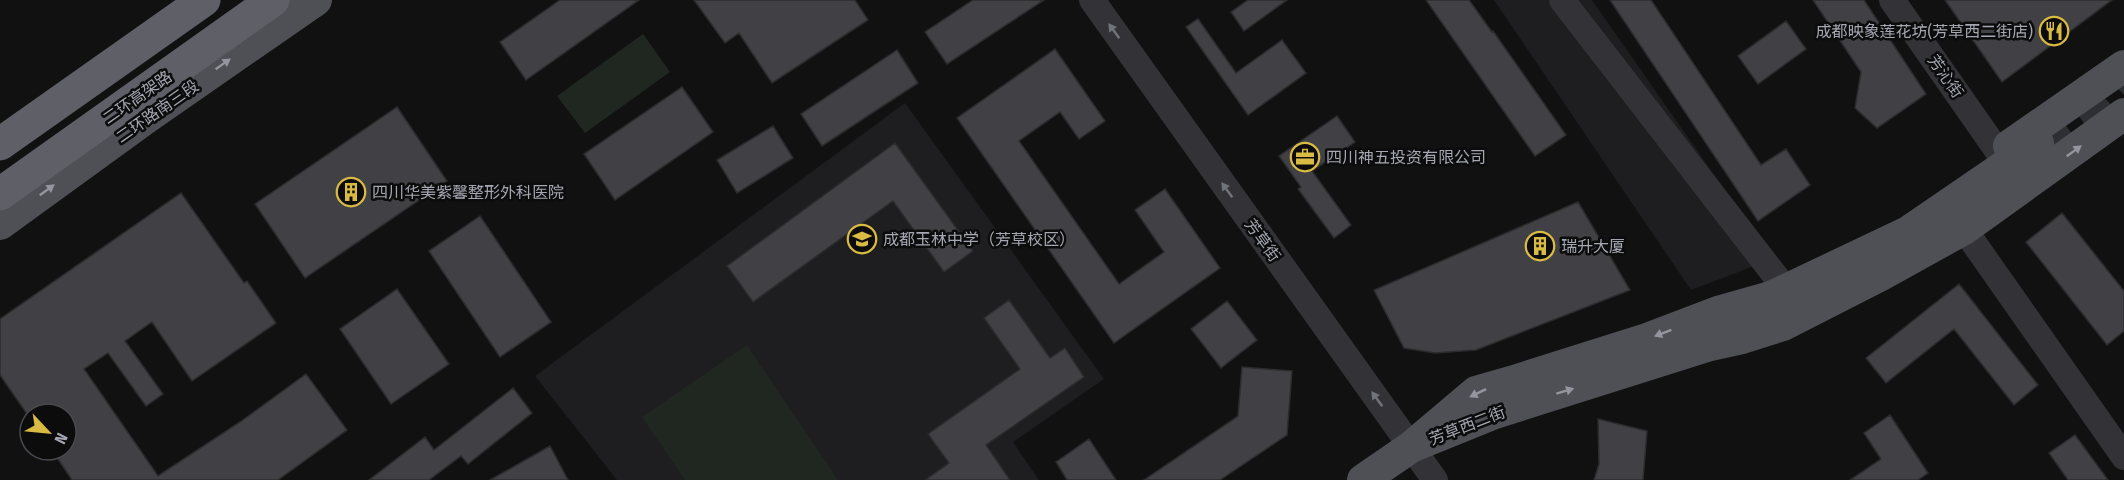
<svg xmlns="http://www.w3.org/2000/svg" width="2124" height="480" font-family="'Fira Sans Condensed','Noto Sans SC',sans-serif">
<rect width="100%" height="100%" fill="#111112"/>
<path fill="#1e1d1f" d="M1494,0H1592L1773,259L1691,290Z
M905,103L1104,379L1013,442L1039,480H617L535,376Z"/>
<path fill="#202721" d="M643,34L670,72L585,133L557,96Z
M747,345L838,480H685L642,417Z"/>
<path fill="#414145" stroke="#2c2b2e" stroke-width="1.5" d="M560,0H639L526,80L500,42Z
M694,0H855L868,20L772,83L739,33L725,43Z
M973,0H1044L947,64L925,32Z
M1248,0H1287L1244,31L1231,12Z
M1426,0H1469L1492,32L1493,31L1566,135L1535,156Z
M1610,0H1651L1761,165L1786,149L1810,185L1758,221Z
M1813,0H1864L1926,94L1877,128L1855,108L1861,72Z
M1945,0H2112L2002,82Z
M1198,19L1236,73L1282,40L1306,73L1248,115L1186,27Z
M1786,21L1806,49L1758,84L1738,56Z
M1055,49L1105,121L1079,139L1060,112L1019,141L1119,284L1164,252L1135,210L1165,189L1220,268L1114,343L957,118Z
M897,50L918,83L822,146L801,114Z
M682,87L713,132L615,200L584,154Z
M397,107L447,181L305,278L255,204Z
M1337,116L1355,142L1312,171L1351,225L1334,238L1298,189L1301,187L1279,156Z
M773,126L793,158L737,193L717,160Z
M895,143L973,251L944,272L893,201L753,302L727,266Z
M181,193L244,283L247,281L276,323L192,381L152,322L125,341L163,394L146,406L108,353L84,369L158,476L240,422L306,374L347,430L278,480H72L52,450H66V414H27L0,375V319Z
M1578,202L1630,290L1476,350L1435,353L1404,348L1374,290Z
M2062,213L2124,291V331L2107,345L2026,242Z
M480,216L551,322L500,357L429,251Z
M1959,284L2038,385L2014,405L1954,329L1886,383L1866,358Z
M397,289L449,364L391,404L340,329Z
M1009,300L1050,358L1065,348L1084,377L986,445L1010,480H925L949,463L928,434L1020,369L984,318Z
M1227,301L1257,340L1221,368L1191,329Z
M1242,367L1292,371L1287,435L1220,480H1144L1238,416Z
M513,388L532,413L468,464L461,456L429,480H369L425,437L434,450Z
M1890,415L1928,473L1918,480H1850L1881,459L1864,433Z
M1598,419L1647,431L1643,480H1594L1599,464Z
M2075,435L2108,480H2068L2049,453Z
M1089,439L1116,480H1067L1056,462Z
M550,446L568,480H490Z"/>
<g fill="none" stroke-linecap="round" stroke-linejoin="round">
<path stroke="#2e2f32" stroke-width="32" stroke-dasharray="32 16" stroke-linecap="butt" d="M2045,151L2085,121L2124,81"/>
<path stroke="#333337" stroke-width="26" d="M1092,0L1435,480
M1562,0L1777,278
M1892,0L1999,153
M1964,229L2124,457"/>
<path stroke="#4f5056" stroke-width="32" d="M2009,146L2124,66
M0,224L146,118L316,0
M1411,447L1495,413L1710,345L1742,338L1783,325L1881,275L1964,229L2124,114
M1363,480L1411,447L1476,392L1511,382L1647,339L1718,312L1771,297L1908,232L2038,143"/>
<path stroke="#5f6067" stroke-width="33" d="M0,194L273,0"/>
<path stroke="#5f6067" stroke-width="33" d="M0,144L204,0"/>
</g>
<defs><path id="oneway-solid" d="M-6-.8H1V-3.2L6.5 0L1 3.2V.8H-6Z" transform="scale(1.5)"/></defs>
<g fill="#71737a">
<use href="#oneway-solid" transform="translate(1114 31) rotate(-126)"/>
<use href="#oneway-solid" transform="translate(1227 190) rotate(-126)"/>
<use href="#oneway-solid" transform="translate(1377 399) rotate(-126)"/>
</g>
<g fill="#93969f">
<use href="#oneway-solid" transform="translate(223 64) rotate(-35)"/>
<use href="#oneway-solid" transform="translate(2074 151) rotate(-36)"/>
<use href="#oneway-solid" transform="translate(47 190) rotate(-36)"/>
<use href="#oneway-solid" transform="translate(1663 333) rotate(159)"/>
<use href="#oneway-solid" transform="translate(1565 391) rotate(-17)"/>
<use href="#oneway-solid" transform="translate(1478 393) rotate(154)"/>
</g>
<defs>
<g id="restaurant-ring" transform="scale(1.5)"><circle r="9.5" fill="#0c0c0d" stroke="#d9bb43" stroke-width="1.5"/><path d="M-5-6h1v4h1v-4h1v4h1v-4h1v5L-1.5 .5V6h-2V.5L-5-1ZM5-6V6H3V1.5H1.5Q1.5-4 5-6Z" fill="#d9bb43"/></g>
<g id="office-ring" transform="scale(1.5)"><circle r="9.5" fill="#0c0c0d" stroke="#d9bb43" stroke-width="1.5"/><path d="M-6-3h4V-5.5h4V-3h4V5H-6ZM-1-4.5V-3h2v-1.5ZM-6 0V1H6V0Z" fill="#d9bb43"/></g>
<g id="building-ring" transform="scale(1.5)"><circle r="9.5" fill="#0c0c0d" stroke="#d9bb43" stroke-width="1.5"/><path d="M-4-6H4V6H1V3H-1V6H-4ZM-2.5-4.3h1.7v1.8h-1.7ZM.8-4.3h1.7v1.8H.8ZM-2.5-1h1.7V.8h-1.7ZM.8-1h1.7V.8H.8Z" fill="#d9bb43"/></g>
<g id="school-ring" transform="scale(1.5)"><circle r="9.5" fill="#0c0c0d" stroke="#d9bb43" stroke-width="1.5"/><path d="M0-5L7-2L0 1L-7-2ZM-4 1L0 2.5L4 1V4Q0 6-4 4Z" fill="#d9bb43"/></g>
</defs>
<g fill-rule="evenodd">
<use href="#restaurant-ring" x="2054" y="31"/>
<use href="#office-ring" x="1305" y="157"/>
<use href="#building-ring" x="351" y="192"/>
<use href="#school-ring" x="862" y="239"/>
<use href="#building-ring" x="1540" y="246"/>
</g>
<g text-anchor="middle" stroke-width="5" stroke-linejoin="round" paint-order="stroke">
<g font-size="16" fill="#a4a7b1" stroke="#0c0c0d" text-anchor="start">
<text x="2033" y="37" text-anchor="end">成都映象莲花坊(芳草西二街店)</text>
<text x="1326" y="163">四川神五投资有限公司</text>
<text x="372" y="198">四川华美紫馨整形外科医院</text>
<text x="883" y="245">成都玉林中学（芳草校区）</text>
<text x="1561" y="252">瑞升大厦</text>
</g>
<g font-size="16" fill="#a4a7b1" stroke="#0c0c0d">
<text transform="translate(1946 76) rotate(55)" y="6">芳沁街</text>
<text transform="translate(137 97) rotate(-35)" y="6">二环高架路</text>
<text transform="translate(157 111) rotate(-35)" y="6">二环路南三段</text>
<text transform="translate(1263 240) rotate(54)" y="6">芳草街</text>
<text transform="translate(1467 425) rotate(-21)" y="6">芳草西二街</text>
</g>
</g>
<g transform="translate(48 432) rotate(116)"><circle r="28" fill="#0c0c0d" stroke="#494a4f" stroke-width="1.5"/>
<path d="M0-4.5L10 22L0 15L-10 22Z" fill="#d9bb43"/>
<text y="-9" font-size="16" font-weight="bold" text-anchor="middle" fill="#a4a7b1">N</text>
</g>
</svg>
